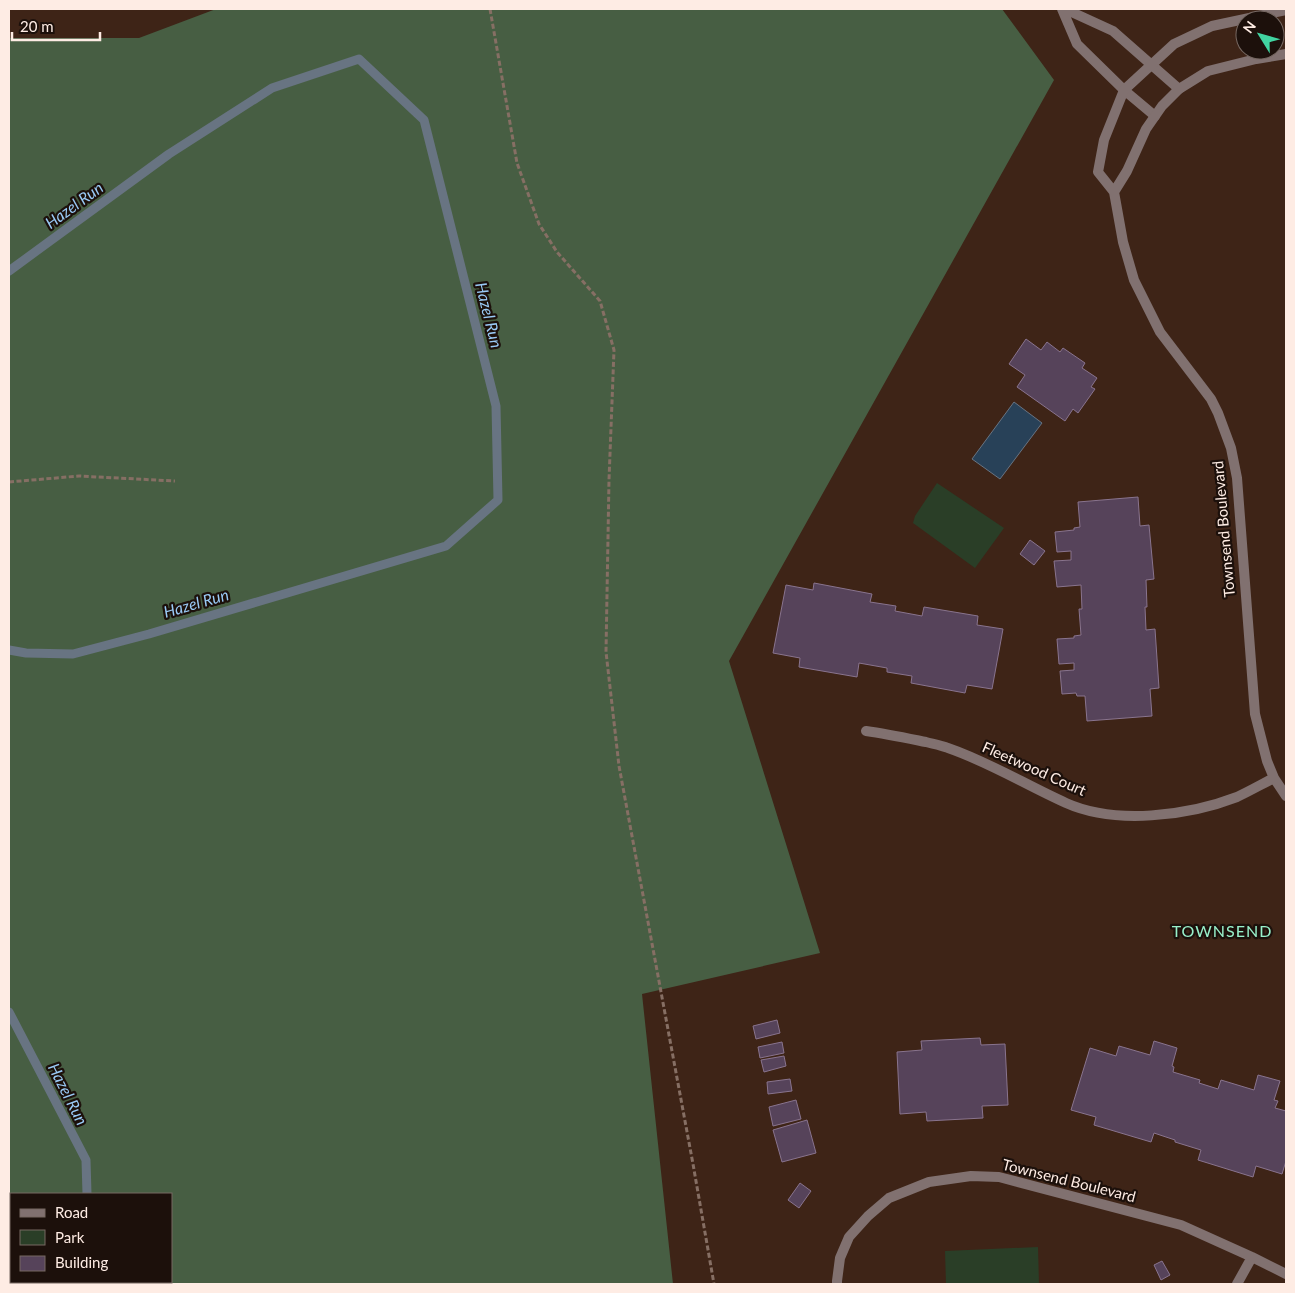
<svg xmlns="http://www.w3.org/2000/svg" width="1295" height="1293" font-family="Lato,sans-serif">
<rect width="100%" height="100%" fill="#3e2417"/>
<path fill="#2a3e27" d="M937,483L1004,528L975,568L913,523L915,516Z
M1038,1247L1039,1284H946L945,1251Z"/>
<path fill="#475e43" fill-rule="evenodd" d="M216,9H1002L1054,80L729,661L820,953L642,994L673,1284H9V38H139ZM11,1194H171V1282H11Z"/>
<path fill="#284158" stroke="#687482" d="M1014,402L1042,423L1000,479L972,459Z"/>
<g fill="none" stroke-linecap="round" stroke-linejoin="round">
<path stroke="#687482" stroke-width="9" d="M9,271L169,154L272,88L359,59L424,120L496,406L498,500L446,546L149,634L73,654L26,653L9,650
M9,1012L86,1160L87,1194
M92,1282V1284"/>
</g>
<path fill="#56435a" stroke="#89748e" d="M1026,339L1041,350L1047,342L1060,352L1063,348L1085,363L1082,368L1097,378L1091,387L1095,389L1078,413L1073,409L1065,421L1017,387L1025,375L1009,364Z
M1138,497L1140,526L1149,525L1154,579L1146,580L1147,607H1145L1146,630L1155,629L1159,688L1150,689L1152,716L1087,721L1085,696H1077L1076,693L1062,694L1060,671L1074,670V663L1059,664L1057,639L1074,638V636L1081,635L1079,609H1082L1081,585L1057,587L1054,561L1071,560V551L1057,552L1055,532L1074,530V528L1080,527L1078,502Z
M1030,540L1045,551L1034,565L1020,554Z
M814,583L872,594L870,602L896,606L895,611L922,616L924,607L978,616L977,625L1003,629L992,689L967,685L965,693L911,683L912,676L887,672V668L859,663L857,677L799,667L800,658L773,653L786,585L813,590Z
M777,1020L780,1033L756,1039L753,1026Z
M980,1038L981,1045L1005,1044L1008,1105L982,1106L983,1118L927,1121L926,1112L900,1114L897,1052L922,1050L921,1041Z
M1154,1041L1177,1048L1172,1066L1174,1067L1173,1072L1200,1080L1199,1083L1218,1089L1221,1080L1254,1090L1258,1075L1280,1081L1274,1100L1278,1101L1275,1108L1286,1111V1161L1282,1174L1256,1166L1253,1177L1198,1160L1201,1150L1175,1142V1140L1154,1133L1151,1142L1094,1125L1096,1117L1071,1110L1090,1048L1116,1056L1119,1046L1150,1055Z
M782,1042L784,1053L760,1058L758,1047Z
M784,1056L786,1066L764,1072L761,1060Z
M790,1079L792,1091L768,1094L767,1082Z
M796,1100L801,1119L773,1126L769,1107Z
M807,1120L816,1153L782,1162L773,1130Z
M800,1183L811,1191L799,1208L788,1200Z
M1162,1261L1170,1275L1161,1280L1154,1265Z"/>
<g fill="none" stroke-linecap="round" stroke-linejoin="round">
<path stroke="#866f64" stroke-width="3" stroke-dasharray="5 2.5" stroke-linecap="butt" d="M490,9L517,163L539,224L557,252L600,301L614,350L609,480L606,652L619,766L693,1164L714,1284
M9,482L79,476L175,481"/>
<path stroke="#817170" stroke-width="10" d="M1062,9L1077,44L1124,90L1155,116
M1065,9L1113,31L1179,89"/>
<path stroke="#817170" stroke-width="10" d="M1286,10L1212,26L1174,44L1124,90L1104,140L1098,172L1114,192L1123,242L1134,280L1160,332L1211,399L1218,413L1231,448L1237,478L1255,714L1267,761L1274,778L1286,796
M1114,192L1127,171L1146,129L1162,106L1179,89L1208,71L1256,59L1286,54
M866,731C887,734 906,738 926,742C934,744 941,745 948,748C989,762 1026,785 1066,803C1115,825 1188,816 1237,797C1250,791 1262,784 1274,778
M1252,1257L1286,1274
M837,1284V1281L840,1258L849,1237L868,1216L889,1198L929,1182L971,1176L999,1177L1181,1225L1252,1257L1237,1284"/>
</g>
<g text-anchor="middle" stroke-width="4.5" stroke-linejoin="round" paint-order="stroke">
<g font-size="15" fill="#feece4" stroke="#1c100b">
<text transform="translate(1224 529) rotate(-95)" y="5">Townsend Boulevard</text>
<text transform="translate(1034 769) rotate(24)" y="5">Fleetwood Court</text>
<text transform="translate(1069 1181) rotate(14)" y="5">Townsend Boulevard</text>
</g>
<g font-size="16" font-style="italic" fill="#9acaf6" stroke="#1c100b">
<text transform="translate(74 205) rotate(-36)" y="6">Hazel Run</text>
<text transform="translate(489 315) rotate(76)" y="6">Hazel Run</text>
<text transform="translate(196 603) rotate(-16)" y="6">Hazel Run</text>
<text transform="translate(68 1094) rotate(63)" y="6">Hazel Run</text>
</g>
<g font-size="16" letter-spacing="1" fill="#99f1cb" stroke="#1c100b">
<text x="1222" y="937">TOWNSEND</text>
</g>
</g>
<rect width="1295" height="1293" fill="none" stroke="#feece4" stroke-width="20"/>
<rect x="10" y="1193" width="162" height="90" fill="#1c100b" stroke="#766862"/>
<rect x="20" y="1209" width="25" height="8" fill="#817170" stroke="#766862"/>
<text x="55" y="1218" font-size="15" fill="#feece4">Road</text>
<rect x="20" y="1230" width="25" height="15" fill="#2a3e27" stroke="#766862"/>
<text x="55" y="1243" font-size="15" fill="#feece4">Park</text>
<rect x="20" y="1256" width="25" height="15" fill="#56435a" stroke="#766862"/>
<text x="55" y="1268" font-size="15" fill="#feece4">Building</text>
<g transform="translate(1260 35) rotate(307)"><circle r="24" fill="#1c100b" stroke="#766862"/>
<path d="M0-4L9 19L0 12L-9 19Z" fill="#41d4a1"/>
<text y="-8" font-size="14" font-weight="bold" text-anchor="middle" fill="#feece4">N</text>
</g>
<path d="M12 32v8h88v-8" fill="none" stroke="#feece4" stroke-width="2.5"/>
<text x="20" y="32" font-size="15" fill="#feece4" stroke="#1c100b" stroke-width="4" paint-order="stroke">20 m</text>
</svg>
